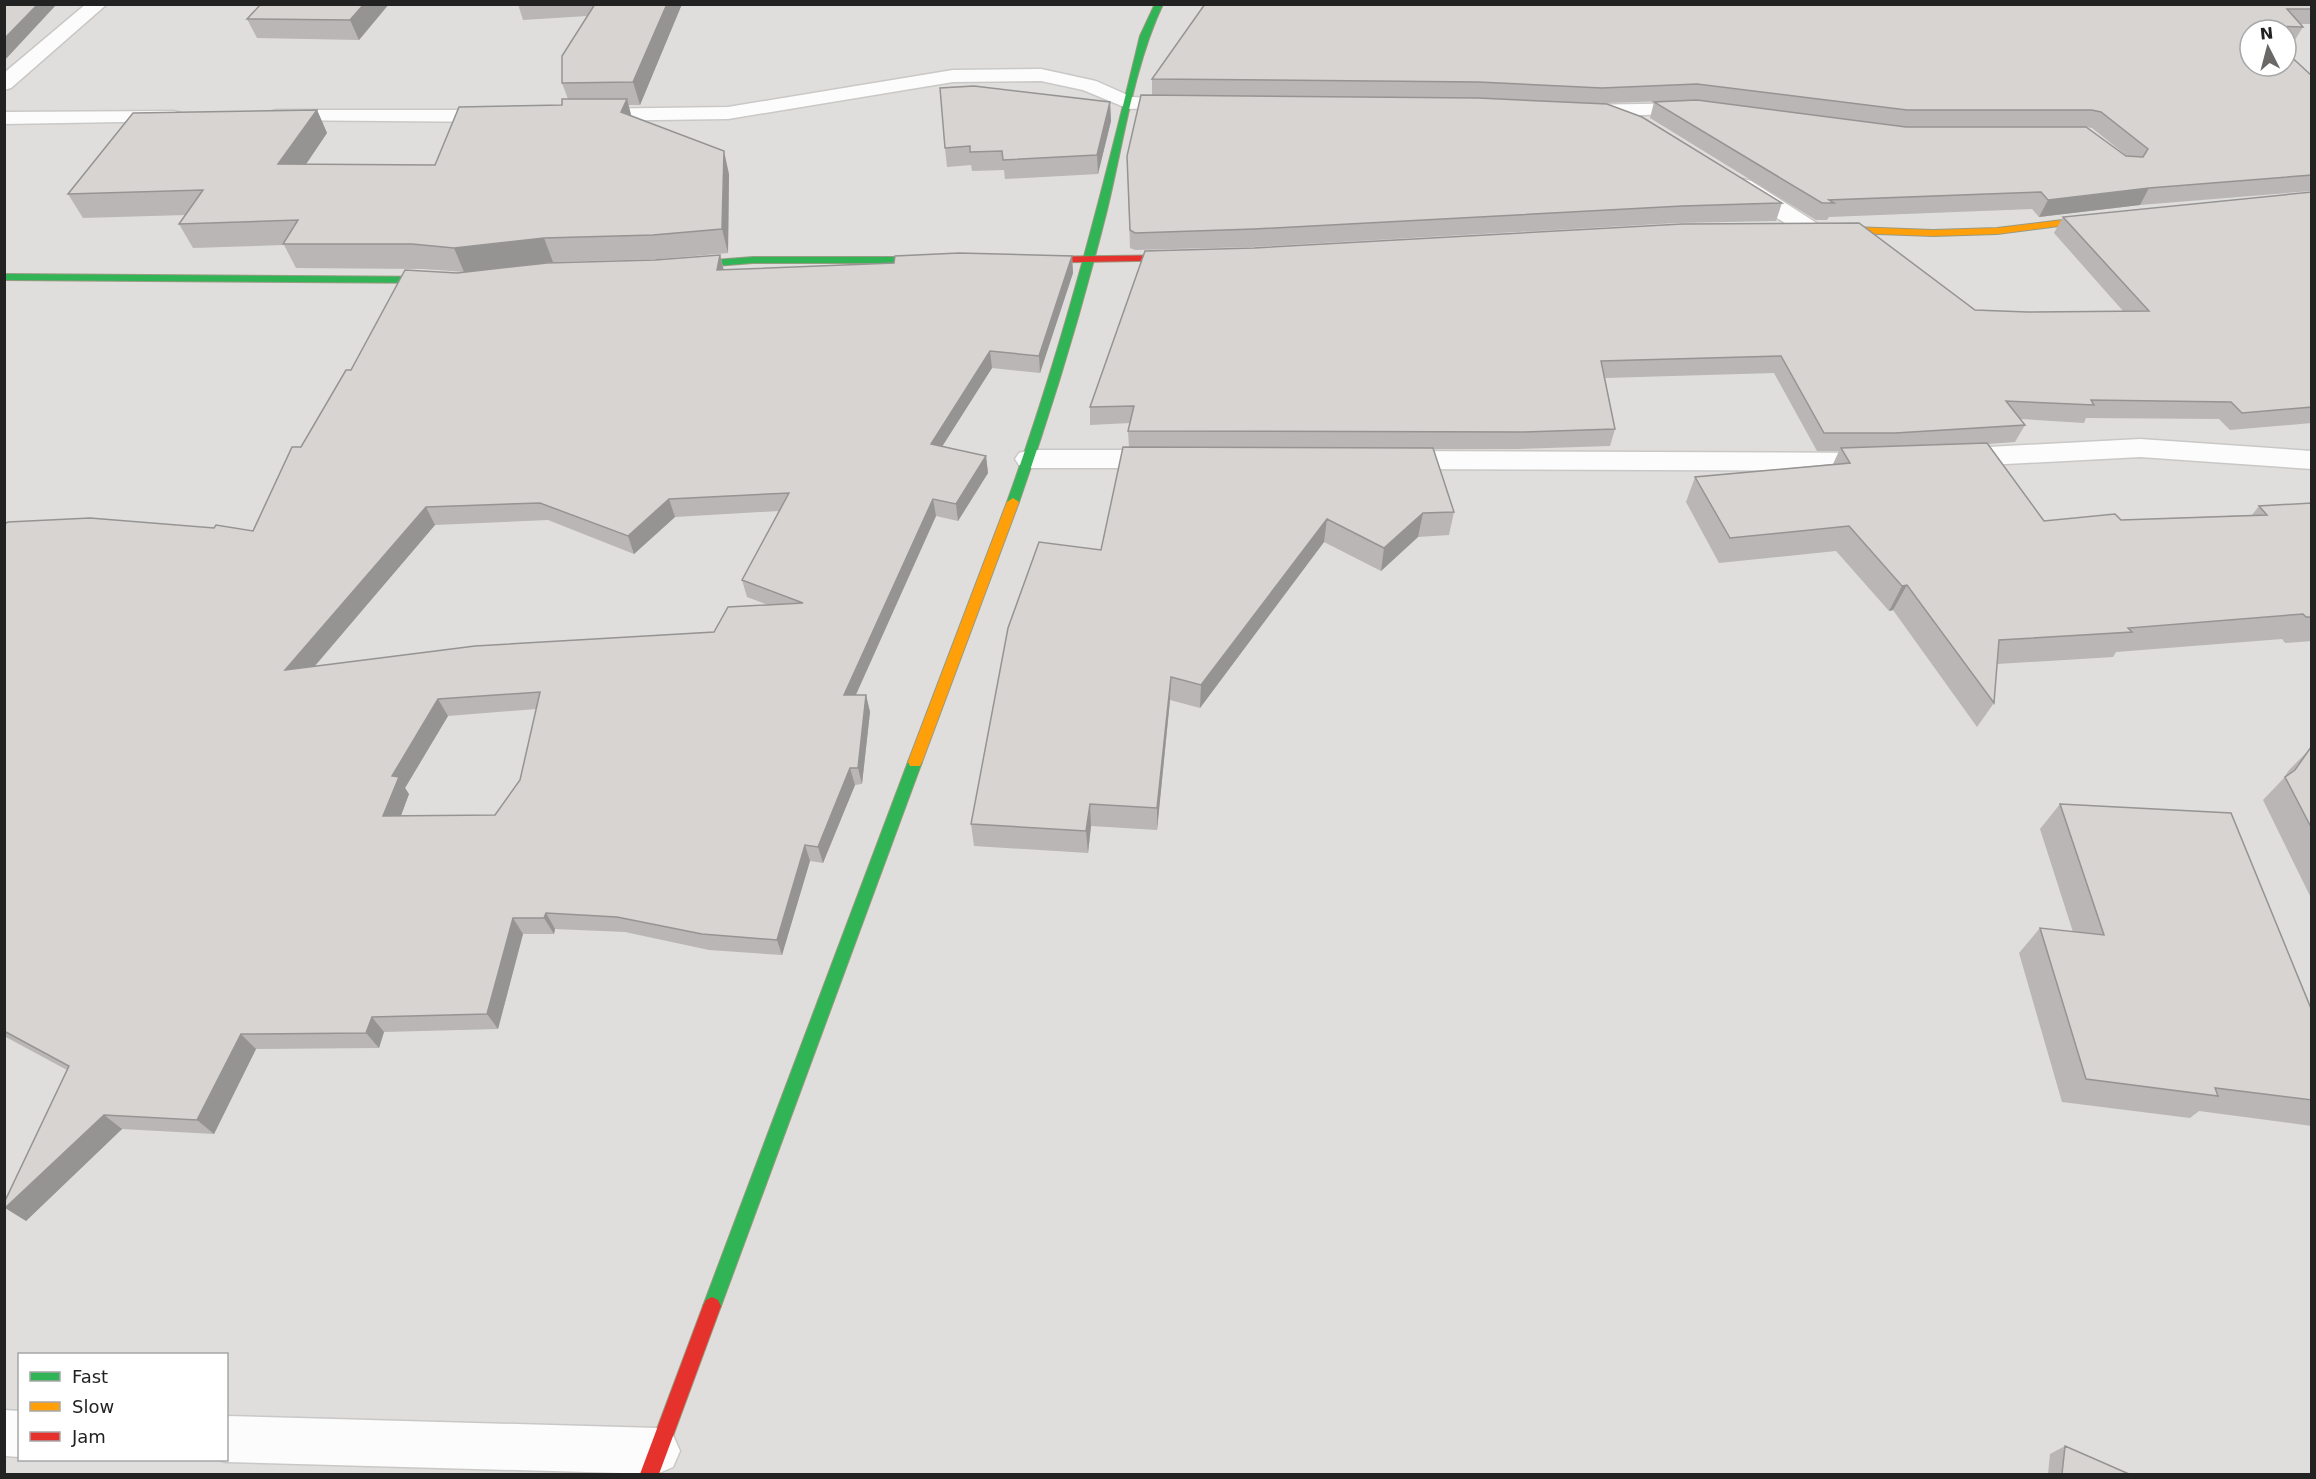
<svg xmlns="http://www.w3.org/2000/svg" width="2316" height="1479" font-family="'DejaVu Sans',sans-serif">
<rect width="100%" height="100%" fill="#f0eeeb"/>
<path fill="#dfdedc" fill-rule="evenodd" d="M5,5H2311V1474H5ZM2250,30H2286V66H2250ZM20,1354H226V1460H20Z"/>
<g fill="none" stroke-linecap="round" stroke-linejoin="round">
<g stroke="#c9c8c7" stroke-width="3">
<path id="street" d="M86,4H107L11,88L4,90V73Z
M1041,69L1096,81L1132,97L1169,99L1172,103L1169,107L1129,109L1083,90L1041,81L953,82L728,119L585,121L578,119L574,115L578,111L585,109L728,107L953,70Z
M1698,103L1705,105L1708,109L1705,113L1582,117L1575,115L1572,111L1575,107L1582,105Z
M276,110H501L508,112L512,116L508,120L501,122L269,120L265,116L269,112Z
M174,111L181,113L185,117L181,121L4,124V112Z
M1743,179L1751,181L1818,224L1822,229L1818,234H1802L1735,191L1732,186L1735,181Z
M2140,439L2312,451V469L2140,457L1951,467L1941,464L1937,458L1941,452L1951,449Z
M1029,450H1165L1175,453L1179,459L1175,465L1165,468H1029L1019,465L1015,459L1019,453Z
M1393,451L1879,453L1889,456L1893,462L1889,468L1879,471L1393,469L1383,466L1379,460L1383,454Z
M4,1410L20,1411V1457L4,1456Z
M226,1416L657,1428L673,1435L680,1451L673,1467L657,1474L226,1462L219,1460H226Z"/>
</g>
<g stroke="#999a82" stroke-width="2">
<path id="fast" d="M1155,4H1163C1134,65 1123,144 1107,210C1082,309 1053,406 1019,502L1017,505H1009L1007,502C1062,350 1102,194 1140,36Z
M753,257H941L946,260L941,263H753L677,269L672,266L677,263Z
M4,274L447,277L452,280L447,283L4,280Z
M915,757L920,758L922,762L721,1306L718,1312L712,1315L706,1312L703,1306L908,762L910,758Z"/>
</g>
<g stroke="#999a82" stroke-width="2">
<path id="slow" d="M2103,215L2106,216V220L1997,234L1933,236L1825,232L1820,229L1825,226L1933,230L1997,228Z
M1013,498L1019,502L922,762L920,766H910L908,762L1007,502Z"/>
</g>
<g stroke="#999a82" stroke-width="2">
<path id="jam" d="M1187,255L1192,258L1190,260L1028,263L1023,260L1028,257Z
M712,1297L718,1300L721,1306L659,1474H640L703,1306L706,1300Z"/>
</g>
<use href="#street" fill="#fdfcfc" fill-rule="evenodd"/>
<use href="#fast" fill="#30b455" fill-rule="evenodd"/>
<use href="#slow" fill="#ff9f0a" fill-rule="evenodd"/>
<use href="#jam" fill="#e5322d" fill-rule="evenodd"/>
</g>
<path fill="#b9b6b5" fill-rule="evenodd" d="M261,4H389L359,40L257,38L247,19Z
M518,4H682L640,105H628L631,116L729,174L728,253L660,259L553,262L464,272L423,269L296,268L284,245L193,248L179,224L185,215L83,218L68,194L317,110L327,133L306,164L435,165L562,105L568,99L562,83L587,16L523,20Z
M2312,4V24H2300L2303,27L2293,43H2286V30H2250L2312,76V191L2140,205L2039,217L2032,209L1829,217L1827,220H1816L1650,118L1654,102L1695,100L1606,103L1782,203L1776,221L1677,223L1253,247L1135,250L1130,248L1127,156L1152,95V79ZM2086,127L2092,128L2127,156H2126Z
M1110,102L1111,121L1098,174L1005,179L1004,170L972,171L971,165L947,167L945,148Z
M2312,192V423L2230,430L2219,419L2086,418L2084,423L2021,419L2025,425L2015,442L1988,444L2044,521L2121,520L2252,515L2259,506L2312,503V641L2285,643L2282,639L2116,652L2113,657L1997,664L1994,703L1977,727L1893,610L1889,611L1836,551L1719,563L1686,502L1695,477L1833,464L1839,451H1817L1774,373L1605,378L1615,429L1610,446L1518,449H1433L1454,512L1449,535L1418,537L1381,571L1324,542L1200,708L1170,700L1157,830L1091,826L1088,853L974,846L971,824L1101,550L1129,447L1128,431L1130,423L1090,425V407L1975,310L2027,312L2123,311L2054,233L2063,217Z
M720,255L724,270L1072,256L1073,273L1040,373L992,368L942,446L986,456L988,473L958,521L936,516L856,695H866L870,712L862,784L855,785L823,863L810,861L782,955L709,950L625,932L555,929L554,934H523L498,1029L384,1032L379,1048L256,1049L214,1134L122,1129L26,1221L67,1070L4,1036V524L253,531L301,447L351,370L457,273L655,260ZM779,511L742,580L747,597L768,605L714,632L314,666L435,525L548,520L634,554L675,517ZM536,709L520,780L495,815H401L409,794L405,788L448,716Z
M2312,747V900L2263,800L2283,779L2289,770Z
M2060,804L2312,1011V1126L2199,1111L2190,1118L2062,1102L2019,953L2040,928L2073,932L2040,829Z
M2065,1446L2129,1474H2048L2050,1454Z"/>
<path fill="#969493" d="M38,4H57L4,61V39Z
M364,4H389L359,40L350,20Z
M667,4H682L640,105L633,82Z
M627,99L633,122L621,112Z
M1110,102L1111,121L1098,174L1097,155Z
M317,110L327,133L290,188L278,164Z
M724,151L729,174L728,253L722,229Z
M2149,188L2140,205L2039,217L2048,200Z
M544,238L553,262L464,272L454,248Z
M720,255L724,272L717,270Z
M1072,256L1073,273L1040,373L1039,356Z
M990,351L992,368L933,461L931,444Z
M986,456L988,473L958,521L956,504Z
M669,499L675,517L634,554L628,536Z
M933,499L936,516L848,712L844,695Z
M426,507L435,525L297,687L285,670Z
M1423,513L1418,537L1381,571L1384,548Z
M1327,519L1324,542L1200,708L1201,685Z
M1907,585L1893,610L1889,611L1902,586Z
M1171,677L1170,700L1157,830V808Z
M866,695L870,712L862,784L858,768Z
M438,699L448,716L405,788L409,794L395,832L383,816L392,776Z
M850,768L855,785L823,863L818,847Z
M1090,804L1091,826L1088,853L1086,831Z
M805,845L810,861L782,955L777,940Z
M546,913L555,929L554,934L544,918Z
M513,918L523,934L498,1029L487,1014Z
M372,1017L384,1032L379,1048L366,1033Z
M241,1034L256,1049L214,1134L197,1120Z
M104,1115L122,1129L26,1221L5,1208Z"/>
<path fill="#d7d4d2" stroke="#969493" stroke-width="1.5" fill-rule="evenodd" d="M4,4H38L4,39Z
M261,4H364L350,20L247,19Z
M595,4H667L633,82L562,83V56Z
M1205,4H2312V9H2287L2303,27L2259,26L2263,30H2250V66H2286V52L2312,76V175L2149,188L2048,200L2041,192L1829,200L1834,203H1822L1654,102L1697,100L1906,127H2086L2126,156L2143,157L2148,149L2101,112L2092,110H1907L1697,84L1602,88L1478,82L1152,79Z
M974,86L1110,102L1097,155L1003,160L1002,151L970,152V146L945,148L940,88Z
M1141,95L1478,98L1607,104L1642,117L1782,203L1682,206L1254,229L1135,233L1130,230L1127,156Z
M562,99H627L621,112L724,151L722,229L653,235L544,238L454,248L412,244H283L298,220L179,224L203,190L68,194L133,113L317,110L278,164L435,165L459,107L562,105Z
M2312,192V407L2242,413L2231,402L2091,400L2094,405L2006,401L2025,425L1895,433H1824L1781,356L1601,361L1615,429L1522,432L1128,431L1134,406L1090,407L1145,251L1254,248L1682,224L1859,223L1975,310L2027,312L2149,311L2063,217Z
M959,253L1072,256L1039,356L990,351L931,444L986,456L956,504L933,499L844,695H866L858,768H850L818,847L805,845L777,940L702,934L617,917L546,913L544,918H513L487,1014L372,1017L366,1033L241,1034L197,1120L104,1115L5,1208L4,1207V1203L69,1066L4,1031V524L8,522L90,518L214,528L216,525L253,531L292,447H301L346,370H351L405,270L457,273L547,263L655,260L720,255L717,270L894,263L895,256ZM789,493L742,580L803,603L728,607L714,632L475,646L285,670L426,507L540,503L628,536L669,499ZM540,692L520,780L495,815L383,816L399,777L392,776L438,699Z
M1987,443L2044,521L2115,514L2121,520L2267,515L2259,506L2312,503V617H2306L2303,614L2128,628L2132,632L1999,640L1994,703L1907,585L1902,586L1849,526L1730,538L1695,477L1850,463L1841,448Z
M1123,447L1433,448L1454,512L1423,513L1384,548L1327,519L1201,685L1171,677L1157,808L1090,804L1086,831L971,824L1008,628L1039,542L1101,550Z
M2311,747H2312V829L2285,777L2295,770Z
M2060,804L2231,813L2312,1011V1100L2215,1088L2218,1096L2086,1079L2040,928L2104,935Z
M2065,1446L2129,1474H2062Z"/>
<rect width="2316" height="1479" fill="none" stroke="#222222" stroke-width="12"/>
<rect x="18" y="1353" width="210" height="108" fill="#ffffff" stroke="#a7a7a7" stroke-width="1.5"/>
<rect x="30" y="1372" width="30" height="9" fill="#30b455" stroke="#a7a7a7" stroke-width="1.5"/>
<text x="72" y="1383" font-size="18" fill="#222222">Fast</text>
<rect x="30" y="1402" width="30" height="9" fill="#ff9f0a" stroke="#a7a7a7" stroke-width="1.5"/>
<text x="72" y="1413" font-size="18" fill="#222222">Slow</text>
<rect x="30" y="1432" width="30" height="9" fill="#e5322d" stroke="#a7a7a7" stroke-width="1.5"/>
<text x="72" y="1443" font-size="18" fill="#222222">Jam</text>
<g transform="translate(2268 48) rotate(354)"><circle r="28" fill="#ffffff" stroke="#a7a7a7" stroke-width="1.5"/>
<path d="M0-4.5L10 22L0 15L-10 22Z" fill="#6a6968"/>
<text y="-9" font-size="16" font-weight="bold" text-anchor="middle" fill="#222222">N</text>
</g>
</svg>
